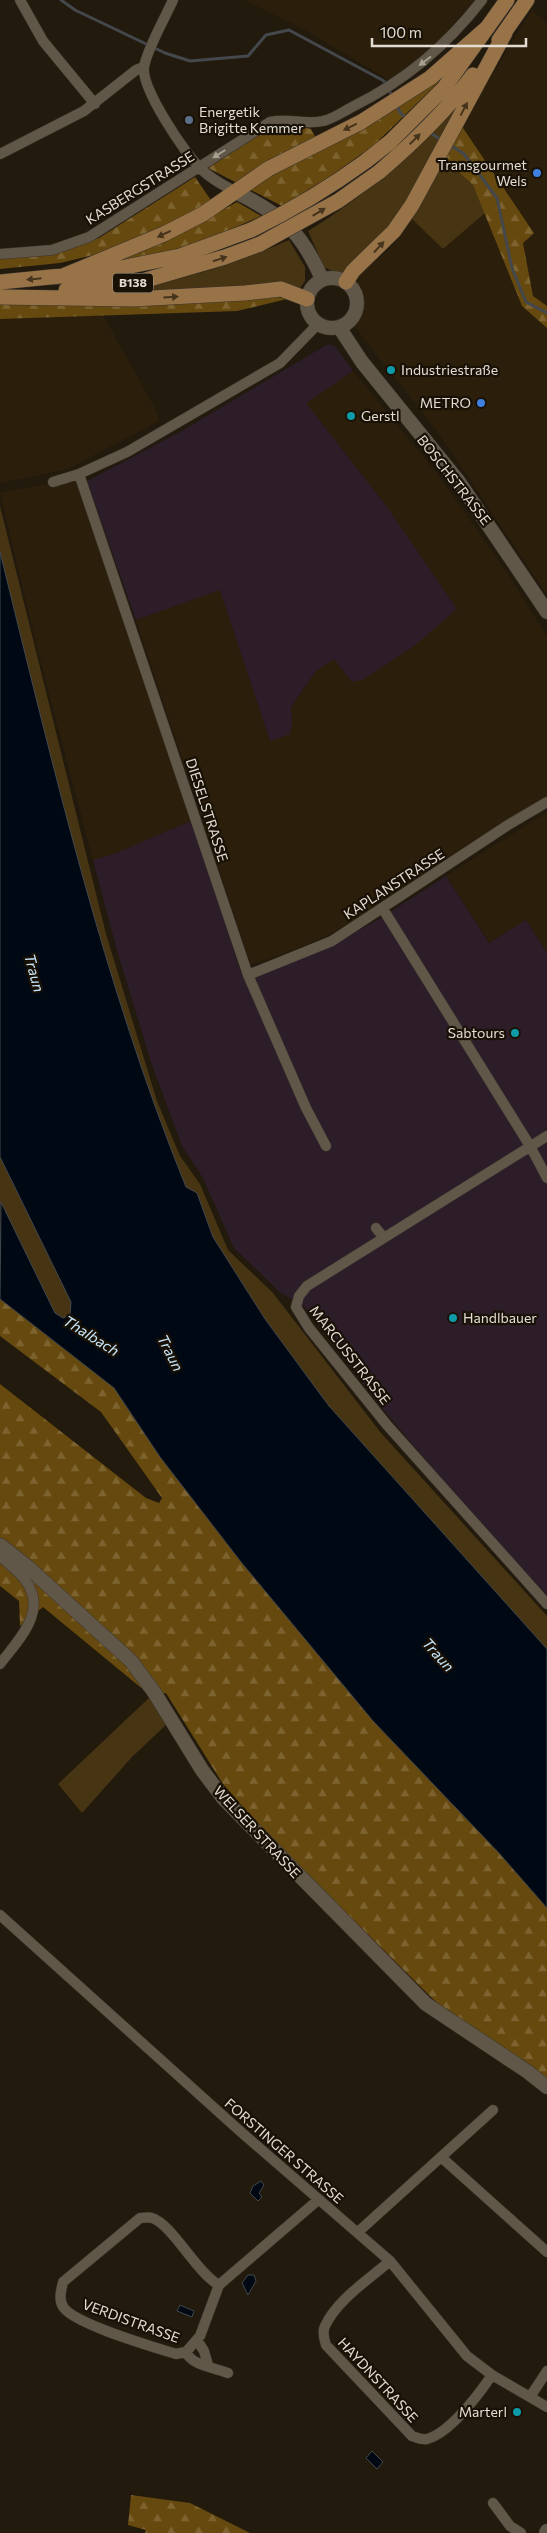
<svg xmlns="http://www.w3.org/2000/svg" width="547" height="2533" font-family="Commissioner,sans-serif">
<defs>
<pattern id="forest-firs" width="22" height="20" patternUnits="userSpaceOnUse" patternTransform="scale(1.25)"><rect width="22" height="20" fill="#66490e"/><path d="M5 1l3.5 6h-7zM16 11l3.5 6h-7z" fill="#7c6330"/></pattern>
</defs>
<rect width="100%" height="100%" fill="#221a0d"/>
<path fill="#2b1f0c" d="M244,0H475L437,43L389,80L303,29Z
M532,10L547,23V306L533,296L523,243L534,232L461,125Z
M485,213L522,306L547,328V595L437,431L354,326L361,305L357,282L361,271L388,251L412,219L443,249Z
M103,315L156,410L159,421L68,469L0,483V319Z
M353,371L436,472L506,571L547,636V797L352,924L306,945L251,965L136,620L220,590L270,741L292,723L291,707L316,671L334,659L352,682L456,609L387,507L306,403Z
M78,478L193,820L114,854L93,860L39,656L0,493Z
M547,812V953L526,920L490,943L446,876Z"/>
<path fill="#2c1d29" d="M328,344L335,346L353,371L306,403L387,507L457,609L414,646L362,680L352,682L334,659L316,671L291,707L292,723L290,734L270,741L220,590L136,620L87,481L180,432Z
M193,820L238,965L245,981L321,951L381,918L446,876L489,943L526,920L547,953V1595L449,1488L378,1403L305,1307L281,1293L234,1248L203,1178L182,1146L152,1065L118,954L93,860L114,854Z"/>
<path fill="#473412" d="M457,106L394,223L345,277L324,267L308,231C365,197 410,153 457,106Z
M443,158L473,185L485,213L443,249L412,219Z
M289,240L305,267V281L299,290L107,293C171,284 230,266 289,240Z
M0,506L106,934L157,1101L180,1156L200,1184L228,1250L273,1293L381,1433L547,1616V1649L329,1406L265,1319L213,1237L197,1193L186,1187C103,982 53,766 0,552Z
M0,1157L71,1302L70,1315L63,1318L55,1313L0,1203Z
M151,1696L167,1724L132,1757L82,1813L58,1784Z"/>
<path fill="url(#forest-firs)" d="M444,74L446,75L374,145L332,175L282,206L208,168L267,130L286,123L311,129L321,147Z
M461,125L534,233L523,243L533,296L547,306V328L522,306L473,185L443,158Z
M195,177L219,212L237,202L261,216C209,240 166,256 109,263L106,252L60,263L0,269V256L58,253L99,238Z
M273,296L287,299L237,311L0,319V305L103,304Z
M0,1299L114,1388L160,1457L241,1562L373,1721L498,1852L547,1908V2079L488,2042L439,2005L261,1828L223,1784L166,1693L151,1696L43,1607L20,1626L19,1601L0,1586V1384L146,1498L159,1503L162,1498L101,1412L0,1336Z
M131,2495L190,2503L250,2533H145L146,2530L128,2525Z"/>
<path fill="#000913" stroke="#44484d" d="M0,552C53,766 103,982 186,1187L197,1193L213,1237L265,1319L329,1406L547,1649V1908L498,1852L373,1721L241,1562L160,1457L114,1388L0,1299L1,1202L55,1313L63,1318L70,1315L71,1302L0,1157Z
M261,2181L264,2185L259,2193L262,2197L258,2201L250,2193L253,2186Z
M248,2275H254L256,2281L248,2295L242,2283Z
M180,2305L194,2311L192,2317L177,2311Z
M372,2451L383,2462L377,2469L366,2458Z"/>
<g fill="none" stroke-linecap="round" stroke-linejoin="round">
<path stroke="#44484d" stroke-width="3" d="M61,0L75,10L165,53L190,61L248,56L266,35L289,30L384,81L392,96
M397,106L401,114L407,118
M429,132L443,141
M450,145L464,154L497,198L512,268L526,302L547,313"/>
<g stroke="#3b342e" stroke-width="11">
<path id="minor" d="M20,0L43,41L95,104
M173,0C165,18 147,49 144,67C141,88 185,154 201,169C211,179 223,185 236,192
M0,154L84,111L136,70L144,67
M0,254L52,250L89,237L270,122C289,118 306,125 323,121C333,119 344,111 354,106C406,80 446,46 482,0
M79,474L248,975L306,1108L326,1146
M53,482L79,474L127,452L280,363L318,324
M383,909L530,1146L547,1178
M248,975L332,941L508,825L547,802
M547,1136L307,1286L299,1296L296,1307L309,1328L387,1425L547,1604
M376,1228L384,1238
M0,1556C8,1564 19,1571 25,1580C49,1611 18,1640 0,1664
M0,1915L241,2132L390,2261L467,2356L492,2375L547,2407
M441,2157L547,2252
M358,2232L493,2110
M390,2261C368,2280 337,2300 325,2326C322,2332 324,2339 326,2345L412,2436C417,2438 422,2440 427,2439C450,2433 479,2394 492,2375
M219,2285C196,2272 172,2224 152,2218C149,2217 143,2218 140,2218L63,2282C61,2291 58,2300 64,2308C77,2325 154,2347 176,2354L186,2352L200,2336L219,2285L318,2200
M197,2340L204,2351L208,2365
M186,2352C191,2365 215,2368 228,2373
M530,2397L547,2371
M493,2503L510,2526L521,2533"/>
</g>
<g stroke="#3b342e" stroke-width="15">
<path id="secondary" d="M236,192C282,215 301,231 322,279
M307 303a25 25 0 1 1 50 0a25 25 0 1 1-50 0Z
M339,327L362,362L459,482L547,612
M0,1545L29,1568L131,1661L154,1692L202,1770L223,1798L426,2004L528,2072L547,2087
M546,2533L547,2531"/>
</g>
<g stroke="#3b342e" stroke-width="16">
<path id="primary" d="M499,40L527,0
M366,161L390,142L444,88L507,0
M379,172C413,143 446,111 473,75
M63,276L164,234L203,214L268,169L361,122L430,78L488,27
M0,282L101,272L180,256L251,230
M346,282L353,271L394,231L412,205L505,33
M66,290L139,282L225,257L260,244
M0,297L133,299L245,293L281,289L307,299"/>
</g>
<use href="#minor" stroke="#605748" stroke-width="10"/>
<use href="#secondary" stroke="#605748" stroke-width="14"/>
<use href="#primary" stroke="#987347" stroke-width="15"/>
<g stroke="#3b342e" stroke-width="16" stroke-linecap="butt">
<path id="primary-bridge" d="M251,230C292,210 329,188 366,161
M260,244L338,201L379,172"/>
</g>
<use href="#primary-bridge" stroke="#987347" stroke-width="15"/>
</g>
<defs><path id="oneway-solid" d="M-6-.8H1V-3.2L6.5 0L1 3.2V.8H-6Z" transform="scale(1.25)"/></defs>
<g fill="#a8a094">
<use href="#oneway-solid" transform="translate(425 61) rotate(143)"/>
<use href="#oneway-solid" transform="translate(219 154) rotate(148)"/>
</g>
<g fill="#45331c">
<use href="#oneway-solid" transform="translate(464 109) rotate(-62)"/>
<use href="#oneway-solid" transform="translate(350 127) rotate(154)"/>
<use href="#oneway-solid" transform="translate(415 139) rotate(-45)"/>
<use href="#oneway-solid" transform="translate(319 212) rotate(-31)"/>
<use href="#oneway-solid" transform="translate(164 234) rotate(155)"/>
<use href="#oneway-solid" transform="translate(379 247) rotate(-47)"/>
<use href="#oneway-solid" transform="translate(220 259) rotate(-18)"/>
<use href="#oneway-solid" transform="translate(34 279) rotate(174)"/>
<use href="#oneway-solid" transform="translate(171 297) rotate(-3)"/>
</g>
<circle fill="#5c6f8a" stroke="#191105" stroke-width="2" cx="189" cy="120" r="5"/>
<g fill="#3f7fe0" stroke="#191105" stroke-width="2">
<circle cx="537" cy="173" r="5"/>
<circle cx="481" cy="403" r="5"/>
</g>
<g fill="#0f9aa8" stroke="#191105" stroke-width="2">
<circle cx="391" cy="370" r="5"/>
<circle cx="351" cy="416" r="5"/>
<circle cx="515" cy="1033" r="5"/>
<circle cx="453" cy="1318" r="5"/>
<circle cx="517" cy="2412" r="5"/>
</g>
<g text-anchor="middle" stroke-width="4.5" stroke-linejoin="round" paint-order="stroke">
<rect fill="#191105" stroke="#a69f95" stroke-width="1" x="113" y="273.5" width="40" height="19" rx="4"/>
<g font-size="12" font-weight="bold" fill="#e2dcd3">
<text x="133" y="287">B138</text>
</g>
<g font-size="14" fill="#e2dcd3" stroke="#191105" text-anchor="start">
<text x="199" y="117">Energetik<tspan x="199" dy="16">Brigitte Kemmer</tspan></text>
<text x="527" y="170" text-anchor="end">Transgourmet<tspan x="527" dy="16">Wels</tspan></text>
<text x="401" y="375">Industriestraße</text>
<text x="471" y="408" text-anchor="end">METRO</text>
<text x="361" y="421">Gerstl</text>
<text x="505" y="1038" text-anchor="end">Sabtours</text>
<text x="463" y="1323">Handlbauer</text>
<text x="507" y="2417" text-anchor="end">Marterl</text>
</g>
<g font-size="14" fill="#e2dcd3" stroke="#191105">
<text transform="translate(140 188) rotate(-32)" y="5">KASBERGSTRASSE</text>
<text transform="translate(454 480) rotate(52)" y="5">BOSCHSTRASSE</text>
<text transform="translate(207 810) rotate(72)" y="5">DIESELSTRASSE</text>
<text transform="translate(394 884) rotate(-33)" y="5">KAPLANSTRASSE</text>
<text transform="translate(350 1355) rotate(52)" y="5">MARCUSSTRASSE</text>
<text transform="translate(257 1832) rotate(47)" y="5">WELSER STRASSE</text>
<text transform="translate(284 2151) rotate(41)" y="5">FORSTINGER STRASSE</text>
<text transform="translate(131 2321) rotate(20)" y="5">VERDISTRASSE</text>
<text transform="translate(378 2380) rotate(47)" y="5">HAYDNSTRASSE</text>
</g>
<g font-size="15" font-style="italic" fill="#c6e5fb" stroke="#191105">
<text transform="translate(34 973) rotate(75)" y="5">Traun</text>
<text transform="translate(91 1336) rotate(32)" y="5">Thalbach</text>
<text transform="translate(170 1353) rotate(63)" y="5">Traun</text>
<text transform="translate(438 1655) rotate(48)" y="5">Traun</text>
</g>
</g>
<path d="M372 38v8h154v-8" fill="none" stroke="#e2dcd3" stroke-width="2.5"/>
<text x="380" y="38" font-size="15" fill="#e2dcd3" stroke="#191105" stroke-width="4" paint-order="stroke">100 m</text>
</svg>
